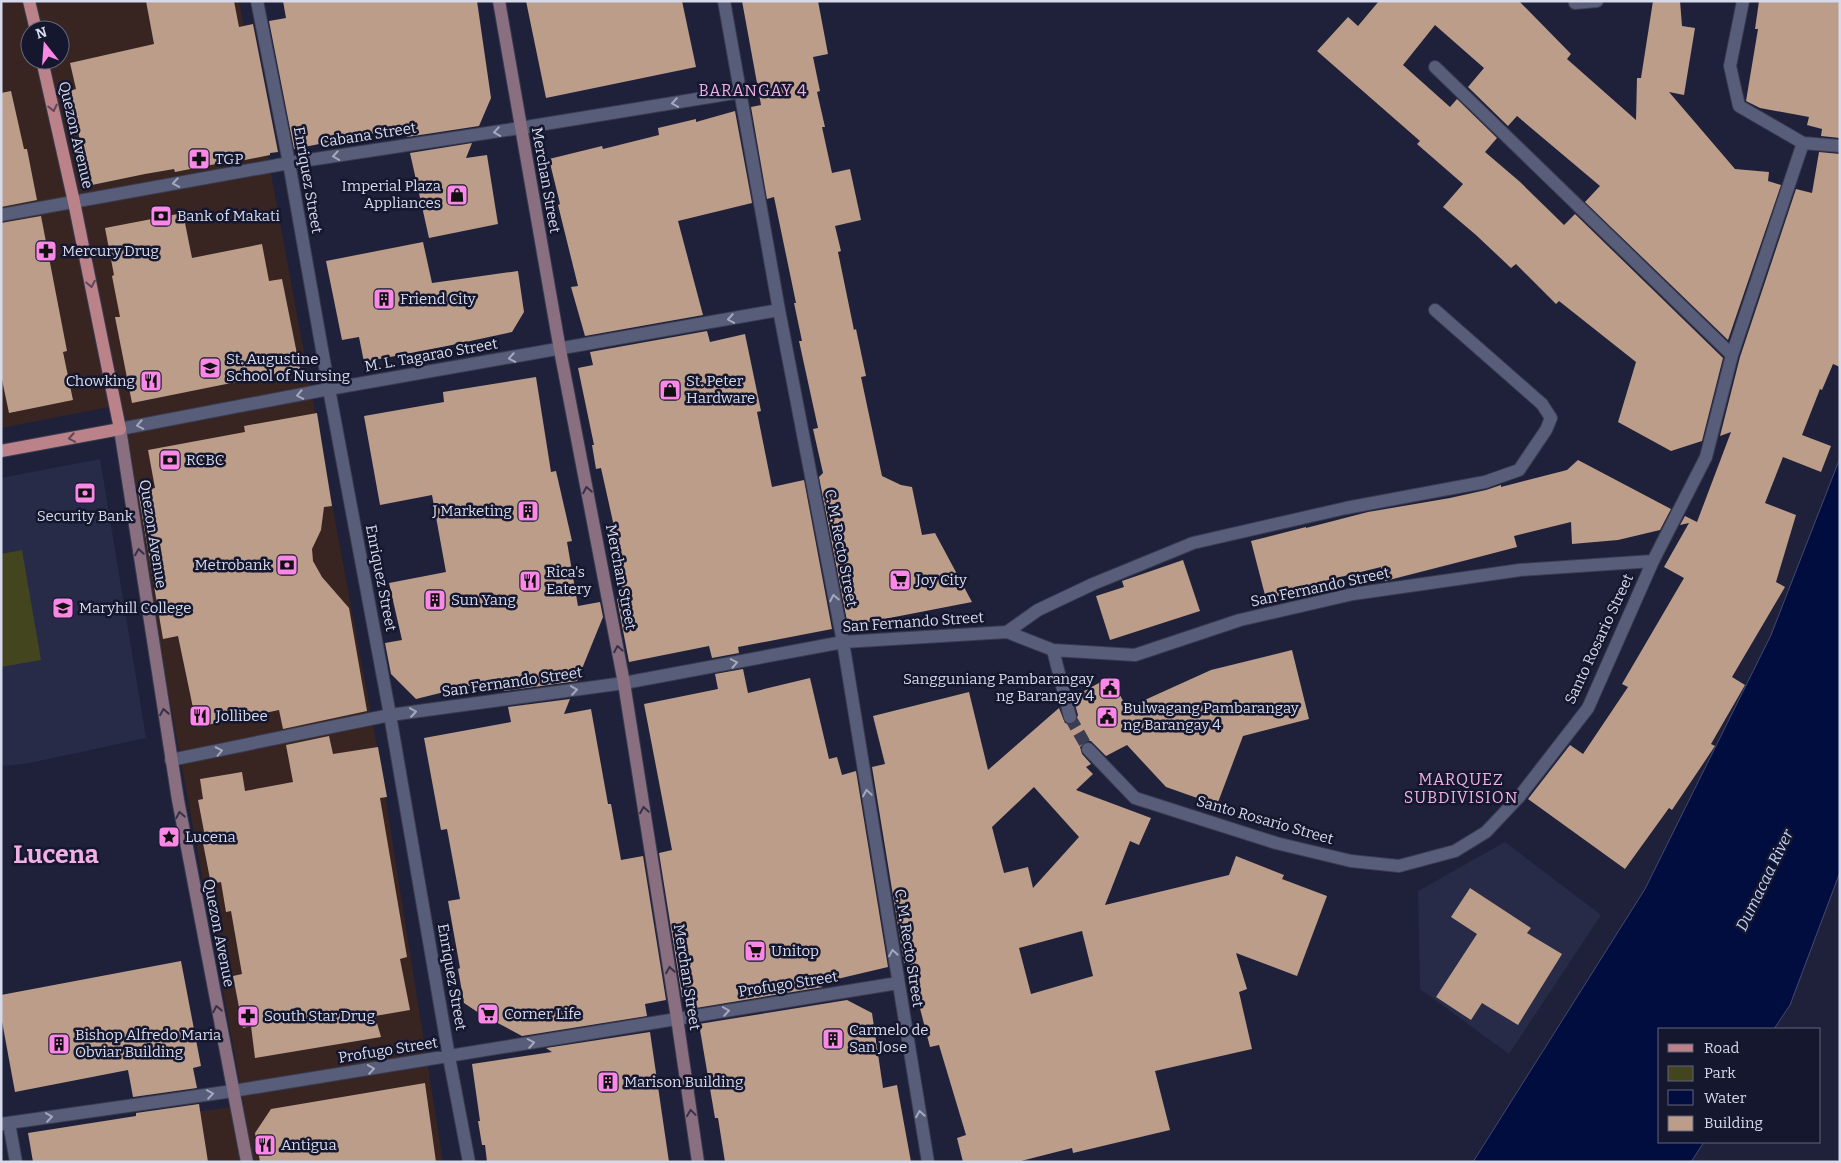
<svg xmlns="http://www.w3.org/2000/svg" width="1841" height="1163" font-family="Bitter,serif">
<rect width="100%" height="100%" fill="#1e2139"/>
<path fill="#382522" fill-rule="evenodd" d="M1,1H239L380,763L443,1162H40L37,1135L244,1105L120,429L119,405L1,428ZM30,30H60V60H30Z"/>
<path fill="#272b48" d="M100,459L146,738L25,764L1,766V478Z
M1505,842L1601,915L1509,1054L1420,989L1418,891Z"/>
<path fill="#43451e" d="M22,550L41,660L1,667V554Z"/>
<path fill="#010d3e" stroke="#414a72" d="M1840,458V872L1790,1005L1774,1029H1660V1142H1704L1691,1162H1473L1645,889L1771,635Z"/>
<path fill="#bc9d8a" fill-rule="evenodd" d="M146,1H234L239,27L253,24L278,152L270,153V155L221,165V163L175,172L174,169L145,174L87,186L79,145H81L69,91L76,89L70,63L154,44Z
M283,1H477L491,98L479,126L407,137L405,127L294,149L269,21L286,18Z
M526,1H682L696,67L546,98Z
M742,1H818L828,54L813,57L820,91L817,92L825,127H822L832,173L850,169L861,220L835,226L841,251L838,252L854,330L856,329L866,376L861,377L882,476L901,485L912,487L922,535L935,533L972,602L848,626L819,477L823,473L813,429L818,428L799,341H802L794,303H796L774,197L767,199L751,107L761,105Z
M1379,1H1519L1571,54L1567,59L1636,120L1637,78H1641L1653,1H1680L1682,26L1695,28L1684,95L1669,92L1735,169L1769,172L1768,181L1781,185L1728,340L1585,202L1600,186L1517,116L1508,126L1468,87L1484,68L1435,25L1403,65L1450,107L1457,99L1497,138L1485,152L1519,181L1562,223L1564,225L1575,214L1723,358L1702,441L1671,451L1618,422L1636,362L1559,301L1556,304L1516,264L1511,268L1476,235L1443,207L1463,184L1417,144L1420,141L1317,51L1348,17L1358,26Z
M1759,1H1840V138L1821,136L1822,129L1807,125L1809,117L1760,108L1746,101L1758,29H1755Z
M11,91L24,149H27L37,200L1,207V93Z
M735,111L752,203L678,221L703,315L585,336L571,287L578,286L558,205L560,204L549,159L602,146L603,149L659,135L658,128L696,119V122Z
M472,143L466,158L487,155L498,224L429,238L410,153Z
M1819,152L1840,154V367L1833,364L1822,390L1820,389L1802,435L1831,446L1821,472L1783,457L1765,503L1796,515L1776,582L1785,587L1732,677L1745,685L1711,744L1715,746L1672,810L1669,808L1625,869L1528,799L1570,745L1583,754L1628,687L1622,684L1684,578L1664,567L1689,523L1680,525L1685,516L1697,522L1731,432L1720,436L1740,357L1796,189L1812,193Z
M183,213L192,258L262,244L269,281L282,279L300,369L132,403L115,317H120L112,276L114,275L105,228Z
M41,216L67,351L63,352L73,400L9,413L1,375V223Z
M423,242L432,283L518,271L524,312L512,332L447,346L364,362L359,337L342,340L326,261Z
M707,331L710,342L745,334L761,411L757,412L772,487L804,480L832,629L738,647L739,653L712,658L709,646L629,662L617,599L624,597L616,559L621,558L601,468L596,469L592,445H594L578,368L593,365L590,352Z
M536,377L551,472L556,471L572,541L567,542L578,606L600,602L603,617L577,681L504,691L501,678L416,699L391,674L385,643L402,640L389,583L446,572L432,495L380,505L364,416L444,402L443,392Z
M317,413L332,506L324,507L321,530L312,549L313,561L322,577L349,608L367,711L283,729L279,710L197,727L178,636L163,639L138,491L155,488L148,450L245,432L244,426Z
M1578,460L1671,509L1660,530L1618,540L1572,544L1571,522L1514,536L1517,547L1471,559L1385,581L1381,567L1320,582L1321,585L1266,599L1251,541L1306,527V528L1368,512L1450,498L1486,490L1501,485V487L1567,470Z
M1183,560L1200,611L1110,640L1096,596L1124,587L1122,581Z
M1292,650L1309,719L1243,736L1217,805L1166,787L1127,745L1106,756L1091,741H1086L1080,747L1082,754L1091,764L1086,767L1093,774L1076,790L1151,818L1139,845L1130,841L1105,905L1229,875L1236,856L1284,875L1282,879L1327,896L1297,976L1236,953L1247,989L1239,992L1252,1049L1155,1071L1170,1130L1073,1153L1072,1148L1017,1162H963L957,1138L966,1135L939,1045L930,1047L908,962L904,963L872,767L885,764L873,716L969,692L988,770L1059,708L1065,723L1072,725L1075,723L1078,715L1073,697L1110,677L1127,708L1211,670ZM1034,787L1079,837L1033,888L1028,867L1004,873L992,827ZM1082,931L1093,976L1031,994L1019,948Z
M743,669L748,693L810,678L829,759L837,757L842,775L856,771L888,967L816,984L823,987L696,1008L694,995L682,997L659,853L672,850L644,704L718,689L715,674Z
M570,699L564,714L591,709L608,804H611L621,860L643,856L666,1000L645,1004L647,1016L522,1036L479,1013L464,1003L458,969L460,968L448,901L460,899L447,829L441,830L424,738L511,722L508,707Z
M329,736L333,754L378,747L387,797L380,798L407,957L400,959L410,1010L375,1016L381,1037L255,1058L251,1026L243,1028L233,976L242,974L231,911L226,912L221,882L211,884L203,843L206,842L198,800L203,799L200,779L242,772L245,791L293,782L286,745Z
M1470,888L1531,928L1527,933L1562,954L1518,1025L1482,1003L1471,1020L1436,997L1477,934L1451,917Z
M181,961L201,1066L193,1068L197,1088L133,1097L128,1070L15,1092L1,1016V995Z
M847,1000L872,1013L883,1088L897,1085L911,1162H725L718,1118H715L699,1024Z
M650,1032L669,1162H487L485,1145H482L478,1121H480L472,1064L552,1052L546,1048Z
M425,1083L436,1162H260L255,1133L271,1109Z
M199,1104L208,1162H33L28,1133L136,1116V1113Z"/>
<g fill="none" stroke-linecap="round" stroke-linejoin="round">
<path stroke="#3a3d54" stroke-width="12" stroke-dasharray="12 6" stroke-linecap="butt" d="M1070,717L1088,749"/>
<g stroke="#3a3c51" stroke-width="14">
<path id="minor" d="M257,1L289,163L329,389L390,715L449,1057L469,1162
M724,1L779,310L843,642L928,1162
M1743,1L1730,66L1739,106L1803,143L1840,146
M1575,3L1597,1
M1435,67L1732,355
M1,215L289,163L520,128L740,92
M120,429L329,389L779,310
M1007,632L1038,610L1093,584L1193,543L1346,508L1485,482L1519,470L1546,430L1551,418L1542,404L1435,310
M1053,650L1070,717
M1088,749L1135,798L1276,843L1351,861L1399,866L1455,851L1486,832L1519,797L1588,708L1653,561L1706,457L1732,355L1803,143
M171,760L390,715L624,683L843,642L1007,632L1053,650L1135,655L1240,620L1353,594L1520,570L1653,561
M9,1123L16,1162
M1,1124L233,1091L898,983"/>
</g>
<g stroke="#3a3c51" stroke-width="14">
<path id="secondary" d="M499,1L560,350L624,683L677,1018L698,1162
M120,429L178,800L247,1162"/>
</g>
<g stroke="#3a3c51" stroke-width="14">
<path id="primary" d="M29,1L36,30
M1,451L120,429L74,202L42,60"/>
</g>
<use href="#minor" stroke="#585d79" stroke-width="12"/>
<use href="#secondary" stroke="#8a6f81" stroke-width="12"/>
<use href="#primary" stroke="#bc8289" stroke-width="12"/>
</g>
<defs><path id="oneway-chevron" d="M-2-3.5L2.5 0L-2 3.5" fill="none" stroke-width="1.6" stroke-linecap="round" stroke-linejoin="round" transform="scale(1.25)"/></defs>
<g stroke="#a4a8bd">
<use href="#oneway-chevron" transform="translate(675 103) rotate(171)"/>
<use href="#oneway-chevron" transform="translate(497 132) rotate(171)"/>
<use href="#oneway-chevron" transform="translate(336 156) rotate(171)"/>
<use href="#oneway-chevron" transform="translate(176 183) rotate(170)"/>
<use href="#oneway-chevron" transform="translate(731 319) rotate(170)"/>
<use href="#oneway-chevron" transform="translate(512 358) rotate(170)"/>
<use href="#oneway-chevron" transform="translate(300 395) rotate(169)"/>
<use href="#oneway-chevron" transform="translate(140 425) rotate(169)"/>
<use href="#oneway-chevron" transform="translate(834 598) rotate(-101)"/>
<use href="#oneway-chevron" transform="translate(734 663) rotate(-11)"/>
<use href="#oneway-chevron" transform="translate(574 690) rotate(-8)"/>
<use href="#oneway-chevron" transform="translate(413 712) rotate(-8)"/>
<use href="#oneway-chevron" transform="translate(219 751) rotate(-12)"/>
<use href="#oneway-chevron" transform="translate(867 793) rotate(-99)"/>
<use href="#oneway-chevron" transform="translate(893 953) rotate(-99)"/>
<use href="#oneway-chevron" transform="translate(726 1011) rotate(-9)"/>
<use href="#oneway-chevron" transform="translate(531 1043) rotate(-10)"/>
<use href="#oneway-chevron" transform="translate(371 1069) rotate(-9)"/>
<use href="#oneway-chevron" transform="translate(210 1094) rotate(-8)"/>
<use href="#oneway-chevron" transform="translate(920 1114) rotate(-99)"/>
<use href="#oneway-chevron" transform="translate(49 1117) rotate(-8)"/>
</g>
<g stroke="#604758">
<use href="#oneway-chevron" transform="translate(53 108) rotate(77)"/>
<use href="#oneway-chevron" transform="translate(91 284) rotate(79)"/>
<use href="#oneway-chevron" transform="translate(72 438) rotate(170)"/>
</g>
<g stroke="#383148">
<use href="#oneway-chevron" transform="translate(587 490) rotate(-101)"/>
<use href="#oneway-chevron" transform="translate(139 552) rotate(-99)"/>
<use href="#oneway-chevron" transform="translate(618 649) rotate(-100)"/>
<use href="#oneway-chevron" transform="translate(164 712) rotate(-99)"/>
<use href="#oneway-chevron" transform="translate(644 810) rotate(-99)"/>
<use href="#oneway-chevron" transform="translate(180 815) rotate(-101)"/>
<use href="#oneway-chevron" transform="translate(670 970) rotate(-99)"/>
<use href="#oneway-chevron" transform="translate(217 1009) rotate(-101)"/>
<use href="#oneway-chevron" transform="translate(691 1113) rotate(-98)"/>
</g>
<defs>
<g id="pharmacy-square" transform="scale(1.125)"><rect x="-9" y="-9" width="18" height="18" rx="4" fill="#fb87e6" stroke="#15172f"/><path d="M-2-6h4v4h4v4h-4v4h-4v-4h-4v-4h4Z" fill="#111"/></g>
<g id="shop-square" transform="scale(1.125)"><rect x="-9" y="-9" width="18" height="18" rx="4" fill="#fb87e6" stroke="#15172f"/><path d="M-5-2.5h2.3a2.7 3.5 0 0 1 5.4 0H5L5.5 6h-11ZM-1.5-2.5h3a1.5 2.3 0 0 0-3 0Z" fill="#111"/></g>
<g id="bank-square" transform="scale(1.125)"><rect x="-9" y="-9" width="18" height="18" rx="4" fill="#fb87e6" stroke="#15172f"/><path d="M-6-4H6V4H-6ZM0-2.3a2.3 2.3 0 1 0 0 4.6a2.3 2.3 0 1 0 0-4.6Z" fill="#111"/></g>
<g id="building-square" transform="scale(1.125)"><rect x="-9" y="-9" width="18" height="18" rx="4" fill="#fb87e6" stroke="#15172f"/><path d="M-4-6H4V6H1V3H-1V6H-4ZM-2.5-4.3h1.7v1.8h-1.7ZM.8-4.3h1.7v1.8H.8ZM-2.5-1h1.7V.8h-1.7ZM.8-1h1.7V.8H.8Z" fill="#111"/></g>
<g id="university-square" transform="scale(1.125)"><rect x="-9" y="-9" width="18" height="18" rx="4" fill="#fb87e6" stroke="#15172f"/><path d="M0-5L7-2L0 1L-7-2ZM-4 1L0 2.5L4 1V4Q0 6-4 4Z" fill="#111"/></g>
<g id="restaurant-square" transform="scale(1.125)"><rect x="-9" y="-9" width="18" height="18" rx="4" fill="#fb87e6" stroke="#15172f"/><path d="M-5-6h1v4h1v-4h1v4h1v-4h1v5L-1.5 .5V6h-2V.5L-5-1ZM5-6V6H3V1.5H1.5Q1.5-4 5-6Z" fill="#111"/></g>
<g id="supermarket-square" transform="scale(1.125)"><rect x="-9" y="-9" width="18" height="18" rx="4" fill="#fb87e6" stroke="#15172f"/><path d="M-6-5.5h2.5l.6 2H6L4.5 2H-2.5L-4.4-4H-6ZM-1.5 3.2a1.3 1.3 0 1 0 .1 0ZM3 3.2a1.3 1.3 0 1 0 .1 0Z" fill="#111"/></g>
<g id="civic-square" transform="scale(1.125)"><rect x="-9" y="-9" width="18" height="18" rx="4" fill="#fb87e6" stroke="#15172f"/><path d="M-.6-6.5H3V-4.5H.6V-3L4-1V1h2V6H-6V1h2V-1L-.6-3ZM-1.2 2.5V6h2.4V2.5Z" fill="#111"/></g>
<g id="sight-square" transform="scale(1.125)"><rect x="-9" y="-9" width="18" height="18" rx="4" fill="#fb87e6" stroke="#15172f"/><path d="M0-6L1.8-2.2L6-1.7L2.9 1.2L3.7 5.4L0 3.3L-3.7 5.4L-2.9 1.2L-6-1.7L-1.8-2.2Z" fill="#111"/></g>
</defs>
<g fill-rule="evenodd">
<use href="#pharmacy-square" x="199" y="159"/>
<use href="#shop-square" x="457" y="195"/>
<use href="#bank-square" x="161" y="216"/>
<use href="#pharmacy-square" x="46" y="251"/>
<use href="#building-square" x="384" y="299"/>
<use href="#university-square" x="210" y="368"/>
<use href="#restaurant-square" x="151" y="381"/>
<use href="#shop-square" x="670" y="390"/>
<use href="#bank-square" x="170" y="460"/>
<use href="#bank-square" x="85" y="493"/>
<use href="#building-square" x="528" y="511"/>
<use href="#bank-square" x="287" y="565"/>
<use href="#supermarket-square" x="900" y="580"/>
<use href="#restaurant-square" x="530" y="581"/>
<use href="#building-square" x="435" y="600"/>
<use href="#university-square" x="63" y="608"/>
<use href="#civic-square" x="1110" y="688"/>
<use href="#restaurant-square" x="200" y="716"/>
<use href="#civic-square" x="1107" y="717"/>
<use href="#sight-square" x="169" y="837"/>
<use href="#supermarket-square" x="755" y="951"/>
<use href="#supermarket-square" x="488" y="1014"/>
<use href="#pharmacy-square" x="248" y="1016"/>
<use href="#building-square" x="833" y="1039"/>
<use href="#building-square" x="59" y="1044"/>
<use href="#building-square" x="608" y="1082"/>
<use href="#restaurant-square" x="265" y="1145"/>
</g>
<g text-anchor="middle" stroke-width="5" stroke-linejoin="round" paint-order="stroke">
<g font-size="15" fill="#d7daeb" stroke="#15172f">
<text transform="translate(76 135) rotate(77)" y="5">Quezon Avenue</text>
<text transform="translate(368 135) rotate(-9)" y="5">Cabana Street</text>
<text transform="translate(308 180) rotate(80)" y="5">Enriquez Street</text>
<text transform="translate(546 180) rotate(80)" y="5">Merchan Street</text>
<text transform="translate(431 355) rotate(-10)" y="5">M. L. Tagarao Street</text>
<text transform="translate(153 534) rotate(81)" y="5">Quezon Avenue</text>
<text transform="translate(841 548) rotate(79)" y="5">C. M. Recto Street</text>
<text transform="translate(621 577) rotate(79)" y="5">Merchan Street</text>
<text transform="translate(381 578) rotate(79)" y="5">Enriquez Street</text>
<text transform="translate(1320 587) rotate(-12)" y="5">San Fernando Street</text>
<text transform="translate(913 622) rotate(-4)" y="5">San Fernando Street</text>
<text transform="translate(1599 639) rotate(-65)" y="5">Santo Rosario Street</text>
<text transform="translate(512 682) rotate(-8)" y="5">San Fernando Street</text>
<text transform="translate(1265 820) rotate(16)" y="5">Santo Rosario Street</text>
<text transform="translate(219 933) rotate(79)" y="5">Quezon Avenue</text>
<text transform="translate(909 948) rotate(81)" y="5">C. M. Recto Street</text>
<text transform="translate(452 977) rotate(80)" y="5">Enriquez Street</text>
<text transform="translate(687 977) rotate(81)" y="5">Merchan Street</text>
<text transform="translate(788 984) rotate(-9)" y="5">Profugo Street</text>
<text transform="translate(388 1050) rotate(-9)" y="5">Profugo Street</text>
</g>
<g font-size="15" fill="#d7daeb" stroke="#15172f" text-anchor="start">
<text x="215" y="164">TGP</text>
<text x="441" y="191" text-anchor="end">Imperial Plaza<tspan x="441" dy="17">Appliances</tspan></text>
<text x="177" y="221">Bank of Makati</text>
<text x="62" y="256">Mercury Drug</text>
<text x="400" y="304">Friend City</text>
<text x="226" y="364">St. Augustine<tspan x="226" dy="17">School of Nursing</tspan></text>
<text x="135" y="386" text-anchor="end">Chowking</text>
<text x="686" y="386">St. Peter<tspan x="686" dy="17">Hardware</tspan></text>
<text x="186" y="465">RCBC</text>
<text x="512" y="516" text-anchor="end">J Marketing</text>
<text x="85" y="521" text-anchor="middle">Security Bank</text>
<text x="271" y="570" text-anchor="end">Metrobank</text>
<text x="546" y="577">Rica's<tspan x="546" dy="17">Eatery</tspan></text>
<text x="916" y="585">Joy City</text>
<text x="451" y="605">Sun Yang</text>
<text x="79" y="613">Maryhill College</text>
<text x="1094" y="684" text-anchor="end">Sangguniang Pambarangay<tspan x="1094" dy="17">ng Barangay 4</tspan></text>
<text x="1123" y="713">Bulwagang Pambarangay<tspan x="1123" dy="17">ng Barangay 4</tspan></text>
<text x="216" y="721">Jollibee</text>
<text x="185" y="842">Lucena</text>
<text x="771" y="956">Unitop</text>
<text x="504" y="1019">Corner Life</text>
<text x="264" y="1021">South Star Drug</text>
<text x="849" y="1035">Carmelo de<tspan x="849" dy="17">San Jose</tspan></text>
<text x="75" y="1040">Bishop Alfredo Maria<tspan x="75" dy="17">Obviar Building</tspan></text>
<text x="624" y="1087">Marison Building</text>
<text x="281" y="1150">Antigua</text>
</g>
<g font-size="16" letter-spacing="1" fill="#f1b0e3" stroke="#15172f">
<text x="753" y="96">BARANGAY 4</text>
<text x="1461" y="785">MARQUEZ<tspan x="1461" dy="18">SUBDIVISION</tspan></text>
</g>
<g font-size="16" font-style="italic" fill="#c2d3f5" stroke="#15172f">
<text transform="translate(1764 880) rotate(-64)" y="6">Dumacaa River</text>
</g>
<g font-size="25" font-weight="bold" fill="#f1b0e3" stroke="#15172f">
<text x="56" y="863">Lucena</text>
</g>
</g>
<rect width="1841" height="1163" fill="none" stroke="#d7daeb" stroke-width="5"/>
<rect x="1658" y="1028" width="162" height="115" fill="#15172f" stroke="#63657a"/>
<rect x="1668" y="1044" width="25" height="8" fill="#bc8289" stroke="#63657a"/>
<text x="1704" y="1053" font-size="15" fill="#d7daeb">Road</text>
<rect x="1668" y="1066" width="25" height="15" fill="#43451e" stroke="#63657a"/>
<text x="1704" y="1078" font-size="15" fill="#d7daeb">Park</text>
<rect x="1668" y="1090" width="25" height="15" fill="#010d3e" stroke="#63657a"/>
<text x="1704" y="1103" font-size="15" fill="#d7daeb">Water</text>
<rect x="1668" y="1116" width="25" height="15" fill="#bc9d8a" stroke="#63657a"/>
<text x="1704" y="1128" font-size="15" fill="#d7daeb">Building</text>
<g transform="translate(45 45) rotate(343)"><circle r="24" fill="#15172f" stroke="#63657a"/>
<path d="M0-4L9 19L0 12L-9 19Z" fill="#fb87e6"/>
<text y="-8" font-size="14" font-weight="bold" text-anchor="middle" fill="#d7daeb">N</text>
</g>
</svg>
